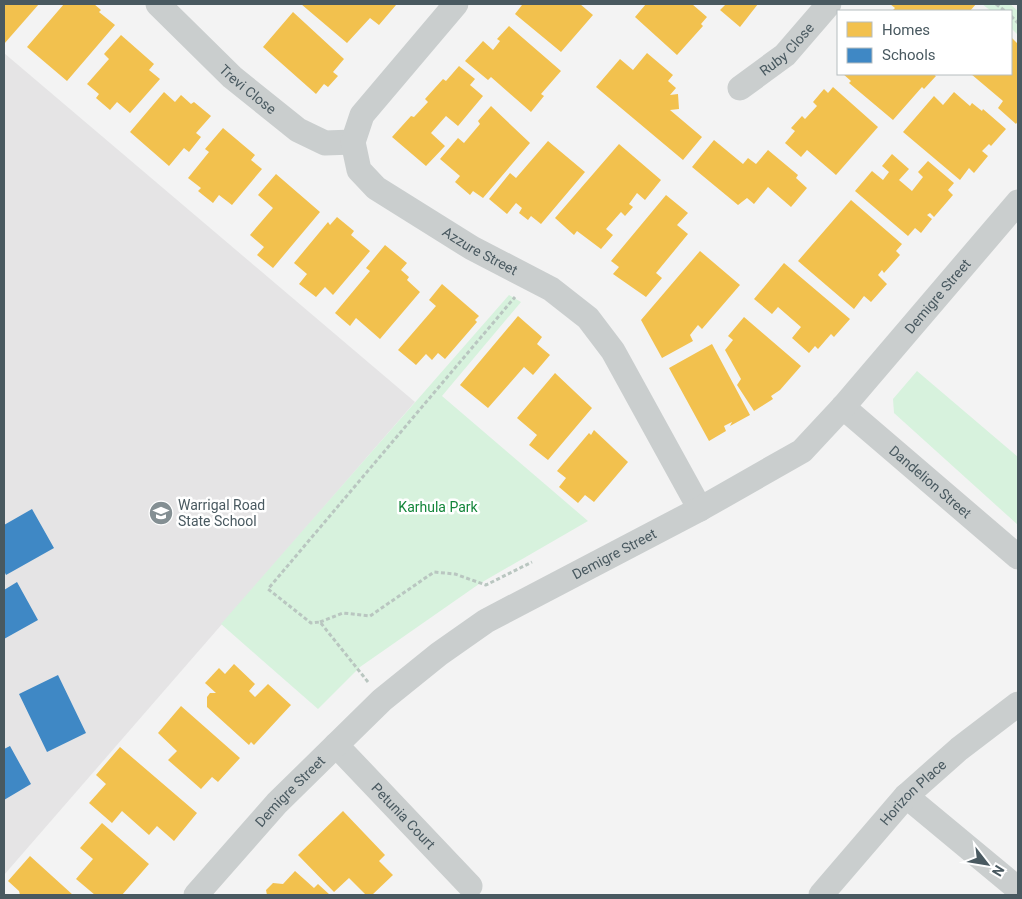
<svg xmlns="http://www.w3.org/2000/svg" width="1022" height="899" font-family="Roboto,sans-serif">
<rect width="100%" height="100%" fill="#f3f3f3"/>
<path fill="#e5e4e5" d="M4,53L415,402L4,875Z"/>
<path fill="#d7f2dd" d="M982,4H1010L1018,11V35L1011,28V11H991Z
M509,295L521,302L442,396L588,521L479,584L360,667L318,709L221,624Z
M917,371L1018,457V525L894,413L893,399Z"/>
<path fill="#f2c14e" d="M4,4H39L4,44Z
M64,4H94L101,10L99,12L115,25L67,81L27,47Z
M301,4H394L396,5L379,25L370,18L347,43Z
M520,4H580L593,15L561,52L515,14L522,5Z
M646,4H692L707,17L701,24L703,26L677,55L635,17Z
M726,4H758L740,27L720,10Z
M890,4H976L970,11H892L895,8Z
M293,12L344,59L333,72L338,76L328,87L324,84L316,94L263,47Z
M509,26L561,71L541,94L544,96L531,112L491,77L488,80L465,61L483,41L493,50L500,41L497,39Z
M121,35L154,64L149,70L160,79L130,113L117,102L110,110L96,98L99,94L87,84L109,59L104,54Z
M1011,37L1018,44V121L1016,124L998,108L1003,101L971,74H1011Z
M647,53L673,75L668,81L676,88L670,95L678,94L679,109L670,110L702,137L683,160L596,87L620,59L633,70Z
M459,66L475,79L470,85L483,96L458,126L446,116L431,133L445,146L426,166L392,137L411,116L414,117L428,102L425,99L443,79L446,81Z
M843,74H933L936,76L924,89L922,87L893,120L849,83L851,81Z
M833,87L878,127L836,175L807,150L801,157L785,143L795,131L791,128L802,116L805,119L817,106L813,102L824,89L828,93Z
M164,92L175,102L181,95L191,104L194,102L211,116L196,133L201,137L189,152L184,148L169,166L130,132Z
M954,92L970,106L972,103L982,111L983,109L1006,129L991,146L989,144L982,151L988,156L974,173L969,168L960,180L903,132L934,96L943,105Z
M491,106L530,143L483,198L473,191L470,195L455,182L460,176L440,159L458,138L464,143L480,124L478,121Z
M223,128L255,155L251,160L262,169L232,205L219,195L213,203L198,191L201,188L188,178L209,152L205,149Z
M714,140L743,164L748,158L756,164L768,150L798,175L796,178L807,188L791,207L768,187L754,204L747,198L738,205L692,167Z
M548,141L585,172L541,224L531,216L528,220L519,213L522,208L516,203L507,214L489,199L510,173L516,178Z
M619,144L661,180L645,200L637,193L629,204L633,207L625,216L621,212L606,229L613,235L601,249L577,231L574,235L555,218Z
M892,154L909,169L899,180L912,191L923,177L918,172L928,161L954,183L948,190L953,195L934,217L930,213L927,215L932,219L921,233L915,228L908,236L855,191L872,171L883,180L889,172L882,166Z
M276,174L320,212L273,268L257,255L264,247L250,235L273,208L258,195Z
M666,195L688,213L677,225L688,234L656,273L662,278L646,297L613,274L619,267L611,261Z
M851,200L902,244L896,251L900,255L884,273L882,270L878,275L887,284L871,302L864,296L854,309L798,261Z
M337,217L354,231L351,235L370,251L333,295L325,287L316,297L299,284L307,274L294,263L328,222L330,225Z
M385,245L407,263L401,270L409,277L407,280L420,292L380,339L356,318L350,326L335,313L370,271L366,268Z
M700,251L740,285L702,329L698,325L690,335L693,341L662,358L641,320Z
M784,263L850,319L834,337L831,334L818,349L815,346L809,353L792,338L801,327L778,307L772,314L754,299Z
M442,284L479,316L475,320L477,322L445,359L438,353L432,360L426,354L416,365L398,350L436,306L429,300Z
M518,316L542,337L537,344L550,355L533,375L524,367L488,408L460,385Z
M744,317L801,366L780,390L771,396L773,399L754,411L737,385L741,379L725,350L733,340L728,336Z
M712,344L750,415L730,426L732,422L724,426L726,431L709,441L669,368Z
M555,373L592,408L548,460L529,445L537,435L517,418Z
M594,430L628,462L594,502L585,495L578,503L559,487L566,478L557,471L589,433L591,435Z
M234,664L255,684L249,691L255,697L268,684L291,705L254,745L251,742L249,745L207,707V697L210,693H216L205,683L219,668L225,674Z
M181,706L240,758L218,782L212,777L201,789L168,760L177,751L158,733Z
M120,747L197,813L174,841L157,826L149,835L122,811L112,823L89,803L106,784L96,775Z
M343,811L385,855L379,861L393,875L372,895H366L349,878L334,892L298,855Z
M102,823L149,864L122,895H95L76,879L93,859L80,848Z
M30,856L73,895H20L19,891L8,881Z
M295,871L314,888L318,884L330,895H267L266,890L273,883L283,884Z"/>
<path fill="#3f88c5" d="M32,509L54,548L6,575L4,571V525Z
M17,582L38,620L4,639V590Z
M58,675L86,733L47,752L19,694Z
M10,746L31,784L4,800V749Z"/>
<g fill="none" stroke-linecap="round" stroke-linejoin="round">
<path stroke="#b9c6c0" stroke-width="3" stroke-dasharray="4 2.5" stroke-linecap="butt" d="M996,4L1005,11
M1011,16L1018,23
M320,622L343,613L370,616L434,572L455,574L486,585L532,562
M368,682L320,622L311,623L268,589L515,297"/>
<g stroke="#cacece" stroke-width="25">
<path id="s1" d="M158,4L232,77L298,130L325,143L353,142"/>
<path id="s2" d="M456,4L362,115L353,142L359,170L376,188L472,248L551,289L588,318L613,351L700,509"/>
<path id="s3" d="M740,88L785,55L829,4"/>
<path id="s4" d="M843,407L1018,557"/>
<path id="s5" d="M336,745L470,886"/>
<path d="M906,796L1018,889"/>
<path id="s6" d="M196,895L277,803L382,700L439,654L486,621L700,509L802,451L843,407L1018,202"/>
<path id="s7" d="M821,895L906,796L959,749L1018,704"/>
</g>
</g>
<defs>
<g id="school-disc" transform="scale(1.25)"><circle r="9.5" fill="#848f93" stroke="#fff"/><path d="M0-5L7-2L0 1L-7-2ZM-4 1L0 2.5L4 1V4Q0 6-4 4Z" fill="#fff"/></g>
</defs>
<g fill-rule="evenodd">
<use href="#school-disc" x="161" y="513"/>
</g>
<g text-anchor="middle" stroke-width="5" stroke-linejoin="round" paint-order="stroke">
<g font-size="14" fill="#495960" stroke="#fff">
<text dy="5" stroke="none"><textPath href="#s3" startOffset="61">Ruby Close</textPath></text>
<text dy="5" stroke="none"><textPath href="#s1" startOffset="124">Trevi Close</textPath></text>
<text dy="5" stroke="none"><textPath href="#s2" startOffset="349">Azzure Street</textPath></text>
<text dy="5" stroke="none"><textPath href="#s6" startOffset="965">Demigre Street</textPath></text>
<text dy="5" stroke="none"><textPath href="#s4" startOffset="115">Dandelion Street</textPath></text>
<text dy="5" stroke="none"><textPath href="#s6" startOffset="545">Demigre Street</textPath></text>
<text dy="5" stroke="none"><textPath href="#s6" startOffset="140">Demigre Street</textPath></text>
<text dy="5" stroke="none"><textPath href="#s7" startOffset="138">Horizon Place</textPath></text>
<text dy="5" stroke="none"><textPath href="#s5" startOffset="98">Petunia Court</textPath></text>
</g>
<g font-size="14" fill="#495960" stroke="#fff" text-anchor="start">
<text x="178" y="510">Warrigal Road<tspan x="178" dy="16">State School</tspan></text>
</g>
<g font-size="14" fill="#14863b" stroke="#fff">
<text x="438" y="512">Karhula Park</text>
</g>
</g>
<rect width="1022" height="899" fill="none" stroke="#495960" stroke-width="10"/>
<rect x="837" y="10" width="175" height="65" fill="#ffffff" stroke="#b6bdbf"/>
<rect x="847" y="22" width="25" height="15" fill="#f2c14e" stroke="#b6bdbf"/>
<text x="882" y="35" font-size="15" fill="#495960">Homes</text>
<rect x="847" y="48" width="25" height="15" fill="#3f88c5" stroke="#b6bdbf"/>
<text x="882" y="60" font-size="15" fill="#495960">Schools</text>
<g transform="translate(987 864) rotate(121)" stroke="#ffffff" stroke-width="4" paint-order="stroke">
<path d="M0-4L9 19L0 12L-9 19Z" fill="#495960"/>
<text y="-8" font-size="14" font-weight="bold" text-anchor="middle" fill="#495960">N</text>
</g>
</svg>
